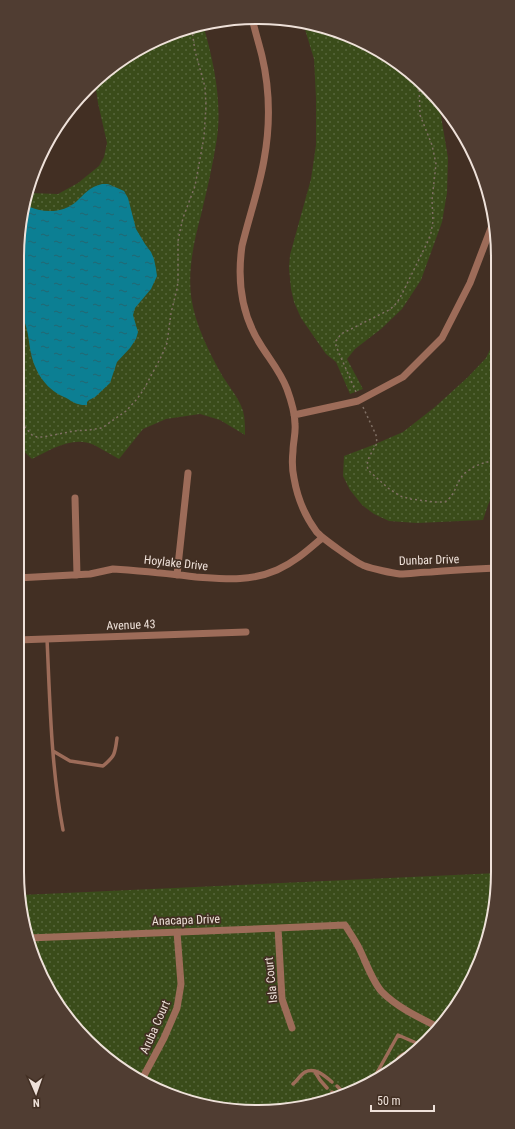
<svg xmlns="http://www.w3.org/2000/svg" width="515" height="1129" font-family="'Roboto Condensed',sans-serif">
<defs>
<pattern id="grass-dots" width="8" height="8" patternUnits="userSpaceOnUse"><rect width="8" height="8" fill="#3a4c1a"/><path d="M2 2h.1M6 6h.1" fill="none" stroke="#57663b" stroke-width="1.8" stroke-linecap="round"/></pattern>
<pattern id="water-ripples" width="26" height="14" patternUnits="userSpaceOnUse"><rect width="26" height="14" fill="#0c7f93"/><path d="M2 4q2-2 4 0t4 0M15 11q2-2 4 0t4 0" fill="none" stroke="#246772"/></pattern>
</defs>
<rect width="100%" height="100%" fill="#422f23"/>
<path fill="url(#grass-dots)" d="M304,26L349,35L404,67L436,99L440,110L448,158L447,193L442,222L421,280L402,309L381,329L355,349L347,359L363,389L350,394L336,362L326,354L301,318L294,302L291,289L289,268L290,255L311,179L316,145V98L314,59Z
M204,28C214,63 222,102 217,138C213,164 207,190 201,215C194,241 188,268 191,296C195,325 209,352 223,377C230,388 239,398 243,411C245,418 245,427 245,435L220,420L200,414L166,419L143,429L119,459C110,454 102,449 94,445C73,435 50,450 32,459L17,445V257L30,193L58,194L78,183L99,166L104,157L107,143L98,103L95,82L165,35Z
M496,337L497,484L488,505L483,520L417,523L389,521L374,514L362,505L350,490L343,476L344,456L373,445L403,432L435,407L468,377L486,358Z
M498,873L480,963L438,1030L378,1080L289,1110L211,1107L173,1093L163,1087L122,1067L77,1030L30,949L21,895Z"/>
<path fill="url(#water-ripples)" d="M102,184H108L124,191L128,198L136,229L145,244L151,252L154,259L156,269L157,276L151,289L135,308L133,315L138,332L136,339L130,348L117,362L110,383L95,397L89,400L87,402V405C84,405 80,405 78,404C73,403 69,399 64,397C44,388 33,369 30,348C28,335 27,320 17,310V257L27,206C43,213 63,214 77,201C87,192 88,188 102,184Z"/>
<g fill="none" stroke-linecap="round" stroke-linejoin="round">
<path stroke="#807065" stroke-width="1.5" stroke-dasharray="2 3" stroke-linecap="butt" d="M356,392L336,346V341L341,334L389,310L394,306L398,301L402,294L428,241L431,233L433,221L432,200L436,164L432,145L420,115L419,82
M363,407L376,435L377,443C373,452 365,459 368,470L388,488L400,496L411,499L434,502H445C456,495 456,481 465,473C469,471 472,467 476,466C483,462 490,463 497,457
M17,420L24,426L32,435L37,437H43L74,431L89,430L102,428L126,411L137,399L144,389L162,355L167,343L171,313L177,289L178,281V241L180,231L183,218L195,186L204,137L206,106L205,87L195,51L192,30"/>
<path stroke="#9d6c59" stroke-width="3.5" d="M47,639C50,702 51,767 63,830
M53,751L70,761L103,766C115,756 115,754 117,738
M392,1068C396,1060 401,1052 410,1053
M315,1072L320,1080L327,1088
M371,1082L378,1071L398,1035L421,1045
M293,1084C297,1081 300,1075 305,1072C315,1067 325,1076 332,1082
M337,1086L343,1092
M332,1092L336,1094
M310,1103L313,1099L316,1101"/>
<path stroke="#9d6c59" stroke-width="7" d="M252,18C255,31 259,44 262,56C270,90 270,127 264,160C259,189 249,217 242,246C237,281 242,317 262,347C271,361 281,373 287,389C291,400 295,412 295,424C296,433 293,442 293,451C292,460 292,469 294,478C297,496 305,516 316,531C320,537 358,564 365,566C373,569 392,573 400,574C410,574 421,572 431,572C453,570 475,569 497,568
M294,415L358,401L403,377L442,338L470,283L493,223V216
M75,498L77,575
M177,575L188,473
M17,578L90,574L113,569L128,570C151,572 173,574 196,577C225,579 249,582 277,570C295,562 308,550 322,538
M17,640L246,632
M278,928L282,999L292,1028
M28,938L278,928L345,925C350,933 355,940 359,948C366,962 372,981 382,992C398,1008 420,1018 440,1028
M141,1081L164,1038L177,1008L181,984L177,932"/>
</g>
<g text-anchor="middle" stroke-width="3.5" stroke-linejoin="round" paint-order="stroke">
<g font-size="12" fill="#eee1d9" stroke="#422f23">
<text transform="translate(429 560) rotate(-2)" y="4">Dunbar Drive</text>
<text transform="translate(176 563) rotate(6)" y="4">Hoylake Drive</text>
<text transform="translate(131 625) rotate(-2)" y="4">Avenue 43</text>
<text transform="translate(186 920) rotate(-2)" y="4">Anacapa Drive</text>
<text transform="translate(271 980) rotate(-96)" y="4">Isla Court</text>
<text transform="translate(155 1027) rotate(-66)" y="4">Aruba Court</text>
</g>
</g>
<path d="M0 0H515V1129H0ZM257 24H258A233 233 0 0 1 491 257V872A233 233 0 0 1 258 1105H257A233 233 0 0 1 24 872V257A233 233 0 0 1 257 24Z" fill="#503d32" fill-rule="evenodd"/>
<path fill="none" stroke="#eee1d9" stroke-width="2" d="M257 24H258A233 233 0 0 1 491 257V872A233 233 0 0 1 258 1105H257A233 233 0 0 1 24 872V257A233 233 0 0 1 257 24Z"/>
<g transform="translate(36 1093) rotate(178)" stroke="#422f23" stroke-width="3" paint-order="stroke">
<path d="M0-3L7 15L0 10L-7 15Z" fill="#eee1d9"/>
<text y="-6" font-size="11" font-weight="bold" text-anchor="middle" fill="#eee1d9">N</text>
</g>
<path d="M371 1105v6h63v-6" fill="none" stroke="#eee1d9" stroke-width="2"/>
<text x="377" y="1105" font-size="12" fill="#eee1d9" stroke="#422f23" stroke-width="3" paint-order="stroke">50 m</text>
</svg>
